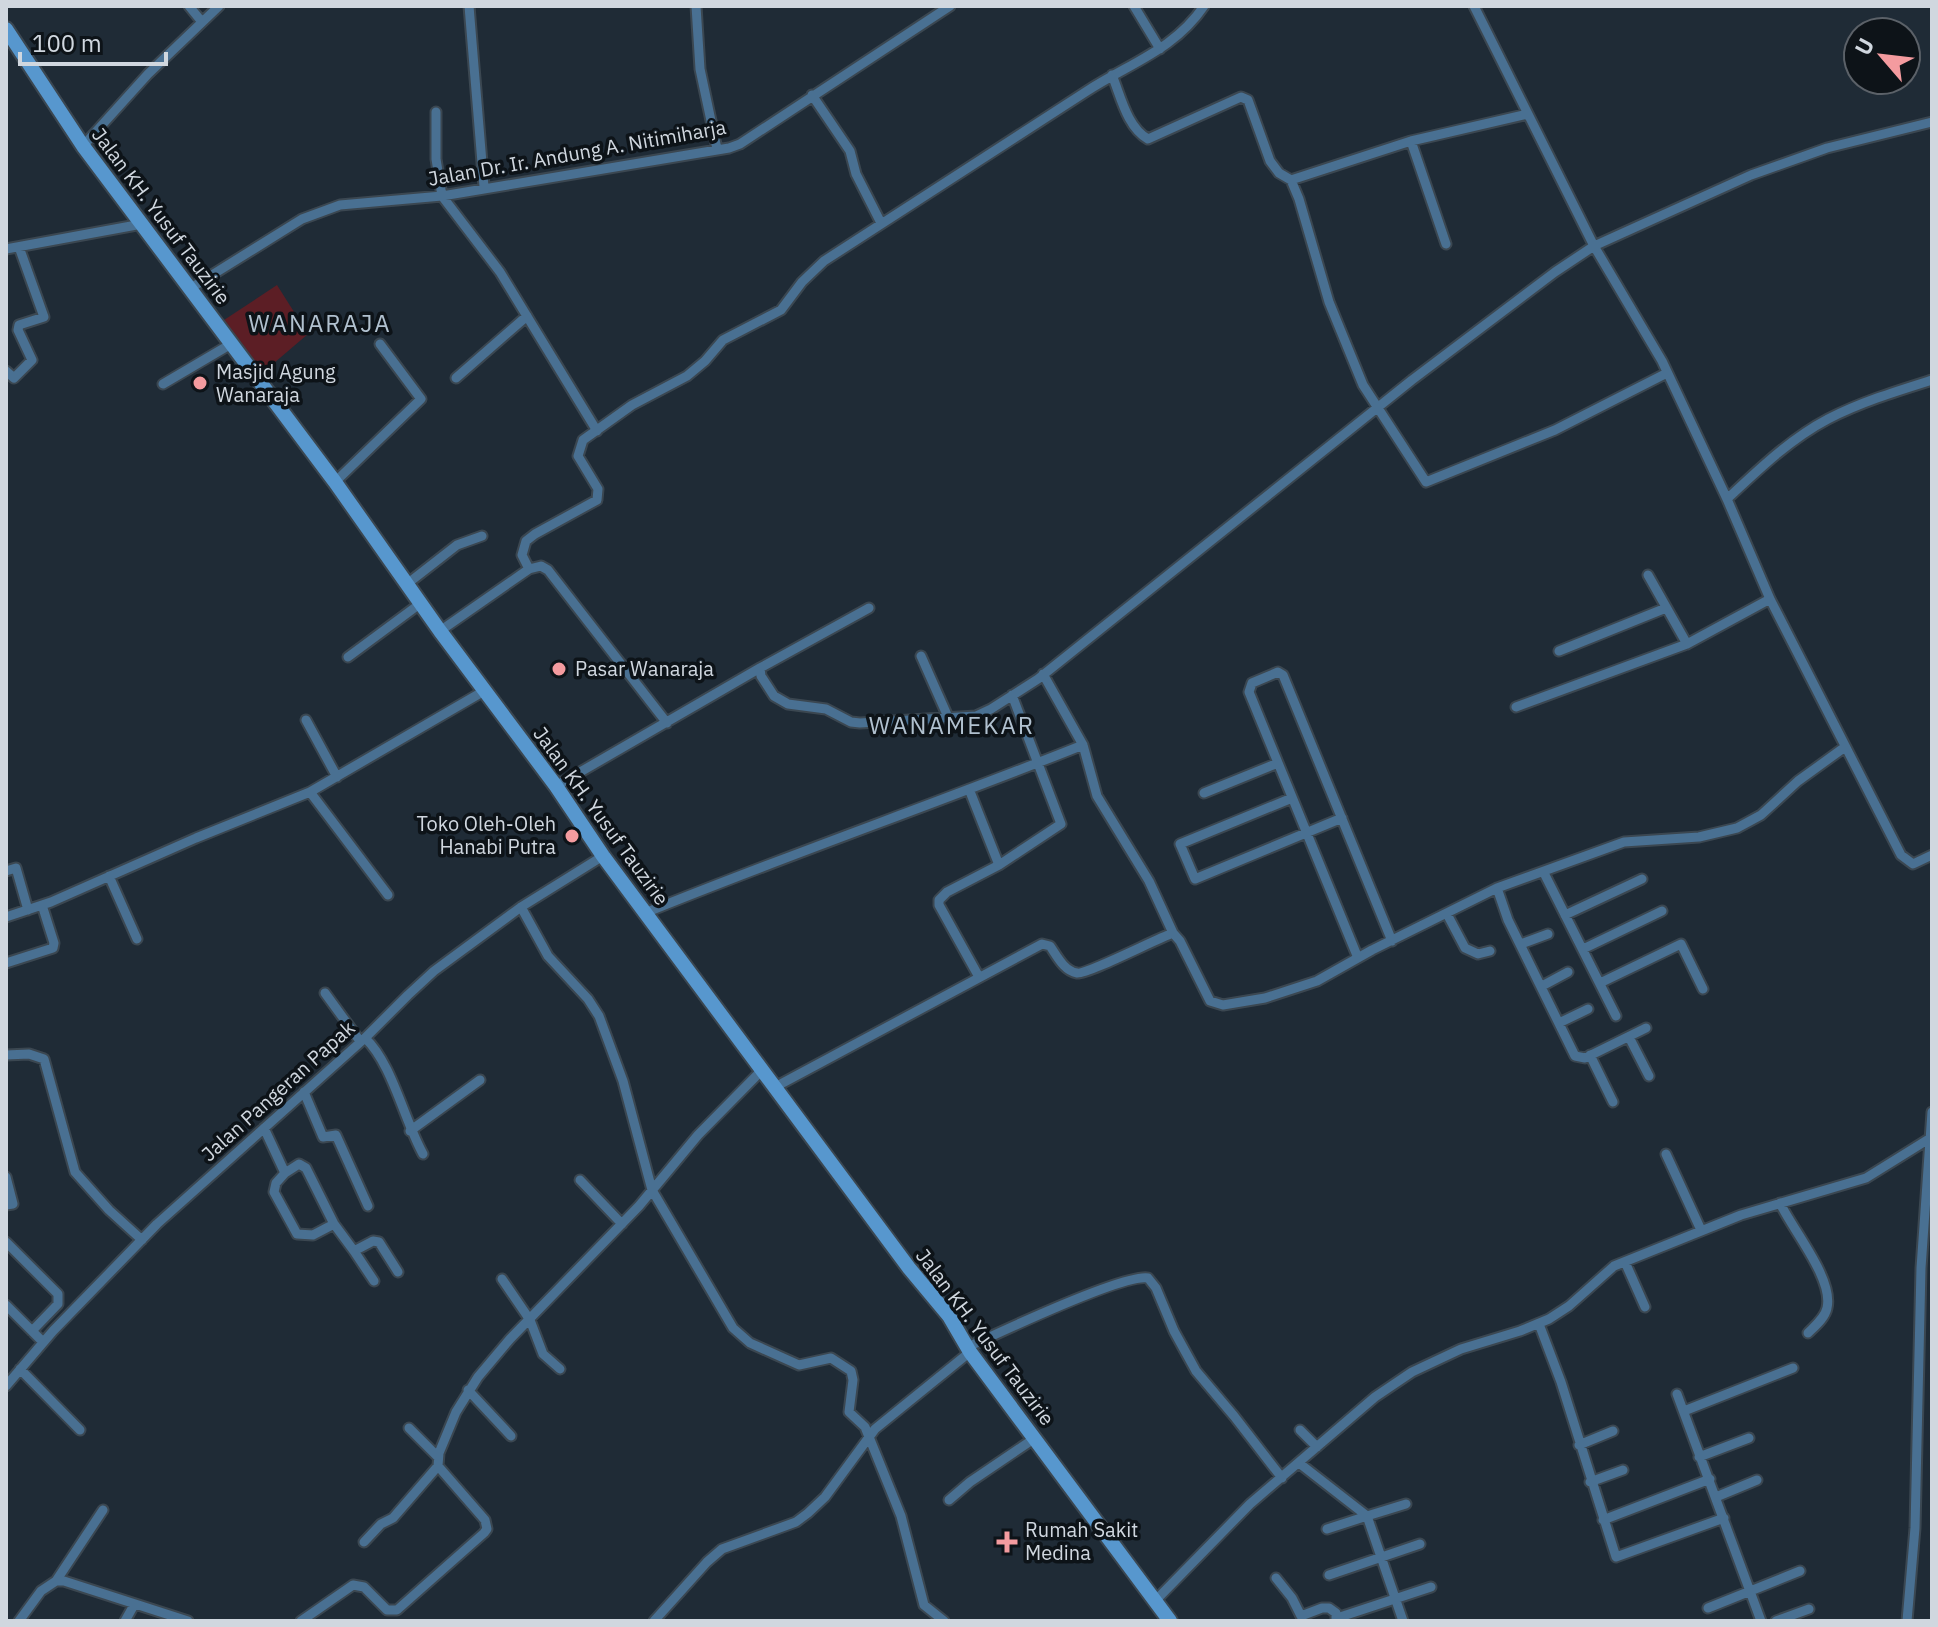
<svg xmlns="http://www.w3.org/2000/svg" width="1938" height="1627" font-family="'IBM Plex Sans',sans-serif">
<rect width="100%" height="100%" fill="#1f2b36"/>
<path fill="#5c1e25" d="M277,285L308,334L260,375L221,322Z"/>
<g fill="none" stroke-linecap="round" stroke-linejoin="round">
<g stroke="#3b4751" stroke-width="13">
<path id="minor" d="M189,6L202,22
M469,6L484,187
M696,6L700,69L717,149
M1134,6L1160,49
M1474,6L1594,246L1662,361L1727,499L1770,599L1901,855L1913,864L1932,855
M1112,75C1121,97 1127,127 1148,139L1241,97L1248,100L1270,161L1279,173L1291,180L1299,199L1329,302L1363,385L1426,482L1555,430L1667,373
M812,95L850,151L856,174L881,223
M436,112V159L442,196L500,272L597,431
M1411,141L1446,244
M83,146L148,74L219,6
M1291,180L1411,141L1528,114
M6,249L142,224
M191,288L302,219L340,205L442,196L729,148L740,144L950,6
M6,371L14,378L32,360L18,330L19,325L44,317L19,247
M456,378L527,316
M163,384L231,344
M335,482L421,399L380,344
M1727,499C1758,470 1790,439 1828,419C1861,402 1897,391 1932,380
M1648,575L1687,644
M407,584L457,545L482,536
M440,631L529,569
M1559,651L1666,608
M921,656L948,717
M348,657L421,603
M760,668L869,608
M1043,674L1083,745L1097,796L1149,881L1173,933
M1516,707L1687,644L1770,599
M306,720L337,777
M667,723L548,570L541,566L529,569L522,555L526,541L535,534L597,500L598,489L578,456L583,440L632,405L687,376L705,361L723,340L781,310L802,282L824,261C911,204 999,148 1087,91C1130,63 1174,50 1204,6
M556,786L760,668L761,676L774,696L788,704L826,709L851,722L860,723L976,716L991,709L1038,679L1412,380L1555,272L1594,246L1751,175L1827,148L1932,122
M969,789L999,865
M310,792L388,895
M1204,793L1278,763
M1292,798L1180,844L1195,879L1342,818
M6,871L16,868L28,910
M1544,873L1616,1016
M109,876L137,939
M1497,888L1508,920L1575,1056L1585,1058L1646,1028
M521,907L548,956L588,999L599,1016L623,1081L652,1190L733,1328L750,1343L799,1365L831,1358L851,1371L853,1380L849,1412L865,1427L901,1516L924,1605L944,1621
M645,913C790,854 938,803 1083,745
M1447,914L1465,948L1478,954L1490,951
M1565,915L1642,879
M6,917L51,902L196,838L310,792L484,691
M1521,944L1548,934
M1583,949L1662,911
M1358,958L1249,692L1252,683L1278,672L1283,675L1392,941
M6,963L53,948L54,943L42,905
M979,977L939,905V900L947,892L999,865L1061,824L1012,695
M1600,983L1681,944L1703,989
M1542,986L1568,972
M325,993L360,1041
M1559,1023L1588,1009
M1629,1037L1649,1076
M365,1038C392,1063 404,1120 423,1154
M6,1055L29,1054L44,1059L75,1172L109,1210L142,1240
M1590,1055L1613,1102
M777,1086L1042,944L1050,946C1057,956 1064,971 1077,973C1086,975 1156,939 1173,933L1180,941L1210,1001L1223,1005L1265,998L1317,981L1372,950L1497,888L1624,842L1699,837L1737,828L1761,815L1798,781L1845,747
M304,1092L323,1137L336,1135L368,1206
M264,1128L285,1173L299,1164L306,1168L334,1224L354,1251L373,1241L379,1242L398,1272
M410,1131L480,1080
M1666,1154L1701,1230
M285,1173L276,1183L274,1192L297,1234L313,1235L334,1224
M6,1177L13,1204L6,1205
M580,1180L622,1224
M1780,1203C1792,1229 1834,1279 1827,1308C1825,1318 1815,1326 1808,1333
M6,1242L58,1294V1304L32,1331
M354,1251L374,1281
M1625,1262L1645,1307
M502,1279L530,1320L543,1354L560,1369
M6,1305L43,1342
M1539,1324L1561,1382L1616,1557L1724,1518
M968,1347C996,1334 1125,1273 1148,1278L1156,1288L1174,1331L1196,1371L1234,1416L1282,1478
M20,1369L80,1430
M6,1386L53,1331L157,1224L365,1038L408,995L434,971L521,907L603,856
M468,1390L511,1436
M1677,1394L1761,1621
M1684,1411L1793,1368
M409,1428L438,1457
M1300,1430L1317,1447
M1579,1445L1613,1431
M1699,1457L1749,1438
M1299,1463L1367,1516L1327,1529
M1590,1482L1623,1470
M1716,1497L1757,1480
M949,1500L970,1482L1035,1438
M1603,1520L1710,1479
M364,1542L381,1524L393,1518L438,1466
M1329,1575L1420,1544
M1276,1578L1292,1598L1301,1616L1322,1608H1329L1336,1613V1621
M56,1581H64L188,1621
M1155,1601L1250,1504L1375,1397L1412,1372L1461,1349L1520,1331L1549,1319L1569,1306L1614,1266L1741,1215L1866,1178L1932,1137
M1708,1608L1800,1571
M1337,1618L1431,1587
M19,1621L41,1591L56,1581L103,1510
M125,1621L134,1605
M301,1621L353,1585L364,1587L387,1610H397L484,1533L487,1529L485,1520L438,1466L439,1453L456,1412L478,1377L510,1339L639,1206L698,1135L763,1069
M654,1621L707,1562L722,1549L796,1522L808,1513L825,1497L875,1429L970,1352
M1403,1621L1367,1516L1406,1504
M1776,1621L1809,1609
M1907,1621L1915,1528L1921,1268L1932,1112"/>
</g>
<g stroke="#3b4751" stroke-width="18">
<path id="secondary" d="M6,29L83,146L335,482L440,631L556,786L603,856L909,1268L949,1316L970,1352L1170,1621"/>
</g>
<use href="#minor" stroke="#497092" stroke-width="9"/>
<use href="#secondary" stroke="#5797ce" stroke-width="14"/>
</g>
<g fill="#f49b9f" stroke="#0d1318" stroke-width="3">
<circle cx="200" cy="383" r="8"/>
<circle cx="559" cy="669" r="8"/>
<circle cx="572" cy="836" r="8"/>
<path d="M1003 1530h8v8h8v8h-8v8h-8v-8h-8v-8h8z"/>
</g>
<g text-anchor="middle" stroke-width="7" stroke-linejoin="round" paint-order="stroke">
<g font-size="20" fill="#d0d7df" stroke="#0d1318">
<text transform="translate(577 153) rotate(-10)" y="7">Jalan Dr. Ir. Andung A. Nitimiharja</text>
<text transform="translate(161 216) rotate(53)" y="7">Jalan KH. Yusuf Tauzirie</text>
<text transform="translate(601 816) rotate(54)" y="7">Jalan KH. Yusuf Tauzirie</text>
<text transform="translate(278 1091) rotate(-42)" y="7">Jalan Pangeran Papak</text>
<text transform="translate(985 1337) rotate(53)" y="7">Jalan KH. Yusuf Tauzirie</text>
</g>
<g font-size="20" fill="#d0d7df" stroke="#0d1318" text-anchor="start">
<text x="216" y="379">Masjid Agung<tspan x="216" dy="23">Wanaraja</tspan></text>
<text x="575" y="676">Pasar Wanaraja</text>
<text x="556" y="831" text-anchor="end">Toko Oleh-Oleh<tspan x="556" dy="23">Hanabi Putra</tspan></text>
<text x="1025" y="1537">Rumah Sakit<tspan x="1025" dy="23">Medina</tspan></text>
</g>
<g font-size="24" letter-spacing="2" fill="#b1c1cf" stroke="#0d1318">
<text x="320" y="332">WANARAJA</text>
<text x="952" y="734">WANAMEKAR</text>
</g>
</g>
<rect width="1938" height="1627" fill="none" stroke="#d0d7df" stroke-width="16"/>
<g transform="translate(1882 56) rotate(298)"><circle r="38" fill="#0d1318" stroke="#5b6168" stroke-width="2"/>
<path d="M0-6L14 30L0 20L-14 30Z" fill="#f49b9f"/>
<text y="-12" font-size="22" font-weight="bold" text-anchor="middle" fill="#d0d7df">U</text>
</g>
<path d="M20 52v12h146v-12" fill="none" stroke="#d0d7df" stroke-width="4"/>
<text x="32" y="52" font-size="24" fill="#d0d7df" stroke="#0d1318" stroke-width="6" paint-order="stroke">100 m</text>
</svg>
